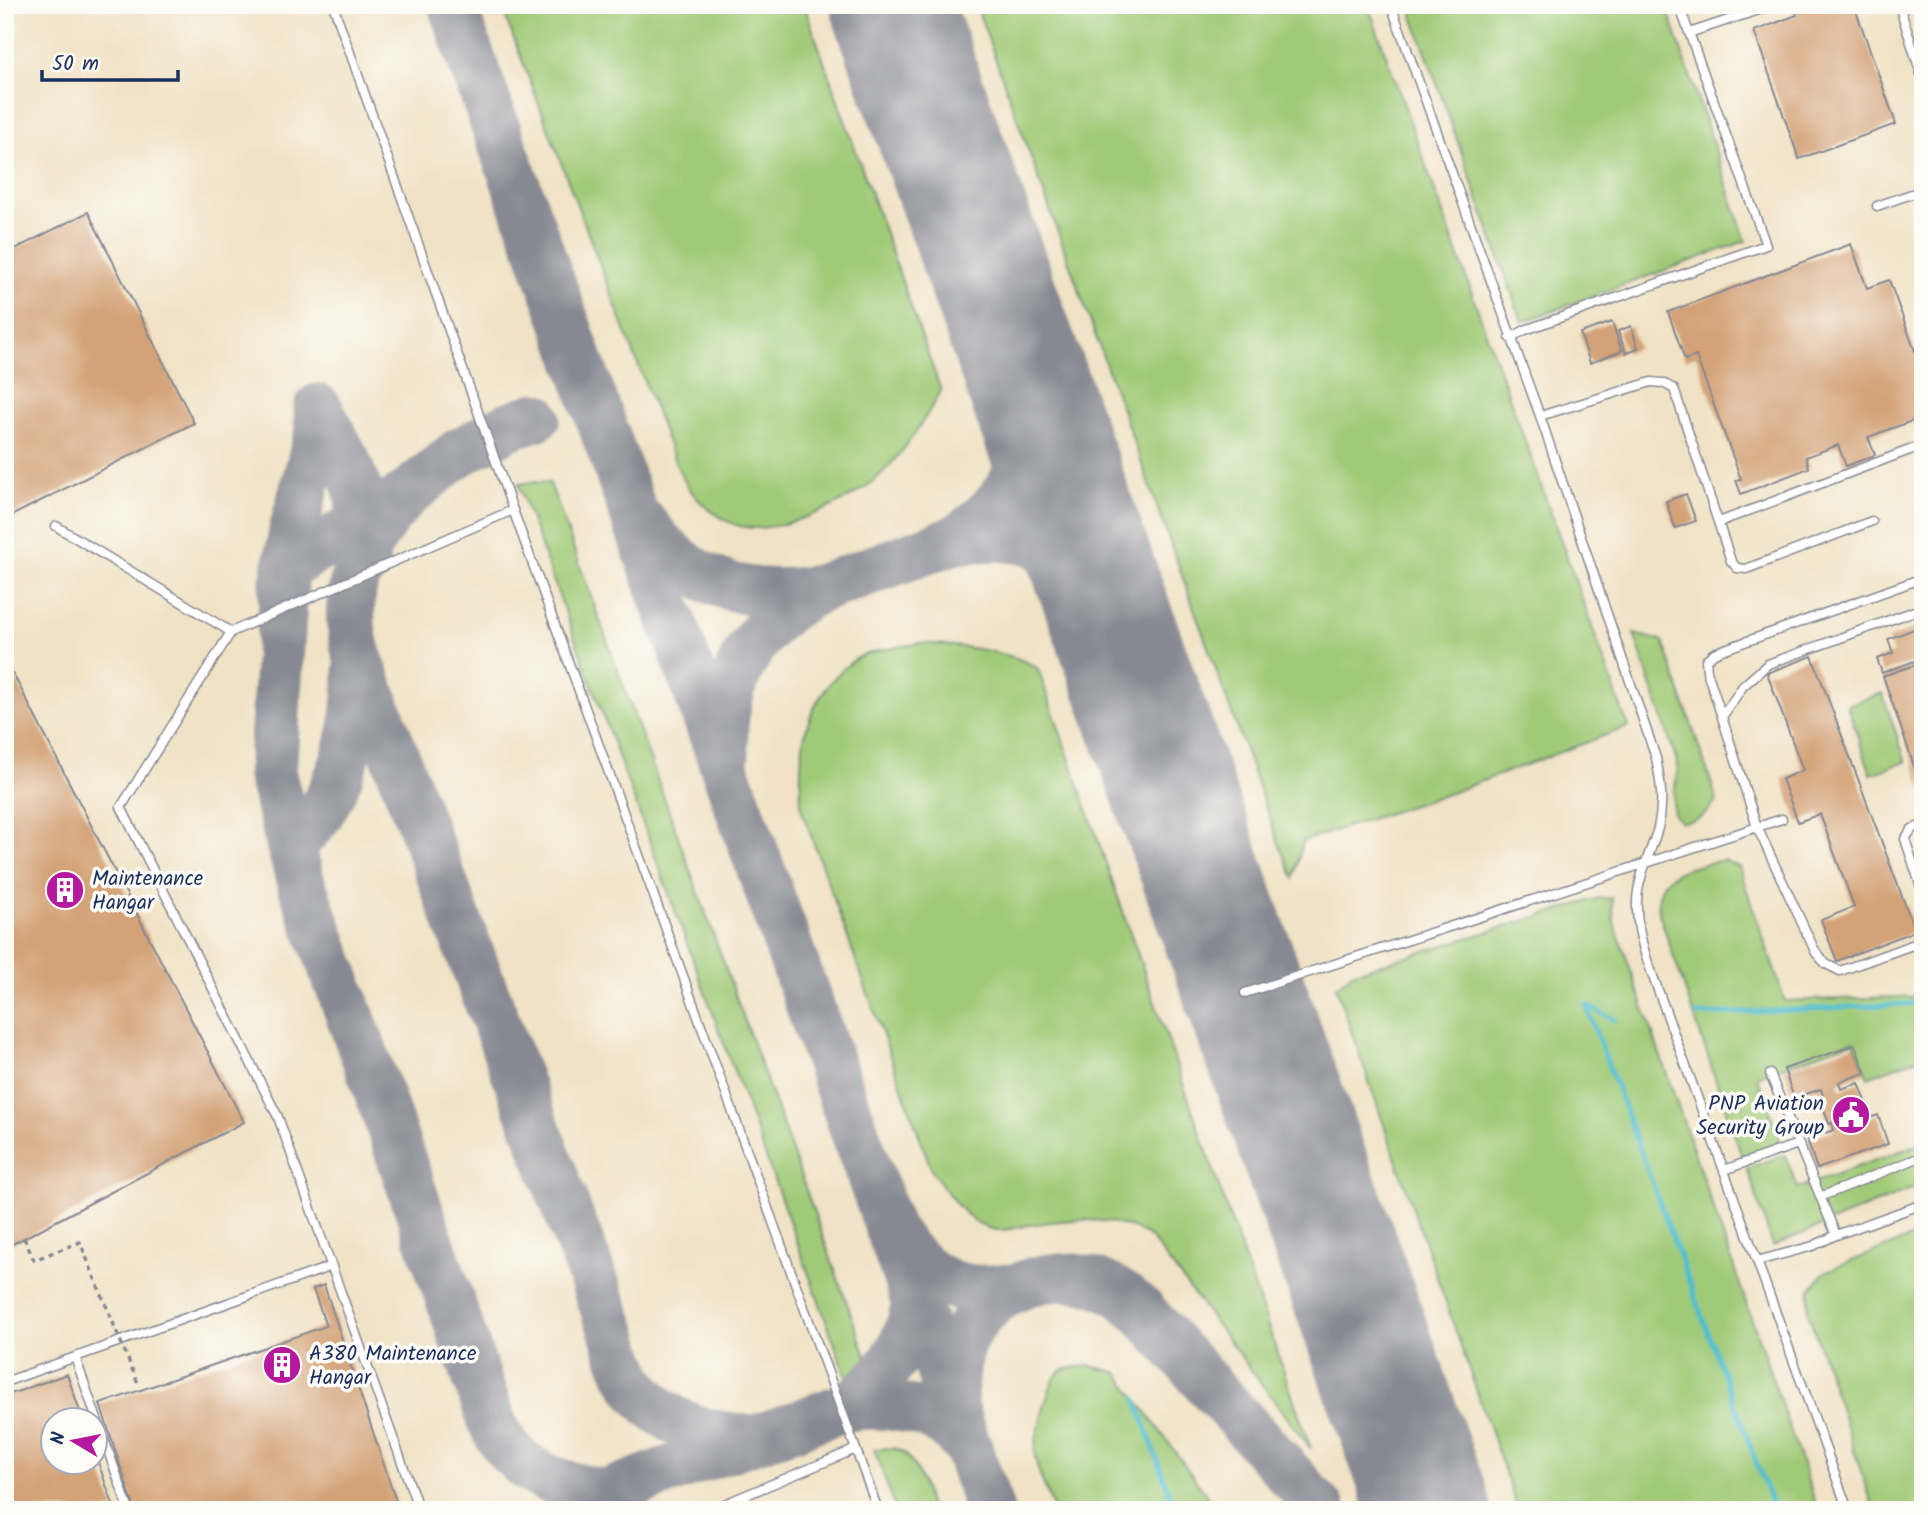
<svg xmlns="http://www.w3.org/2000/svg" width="1928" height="1515" font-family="Kalam,sans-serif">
<rect width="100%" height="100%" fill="#fdfcf7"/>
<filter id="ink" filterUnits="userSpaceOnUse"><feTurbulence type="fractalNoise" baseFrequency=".0143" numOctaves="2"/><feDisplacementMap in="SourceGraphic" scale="14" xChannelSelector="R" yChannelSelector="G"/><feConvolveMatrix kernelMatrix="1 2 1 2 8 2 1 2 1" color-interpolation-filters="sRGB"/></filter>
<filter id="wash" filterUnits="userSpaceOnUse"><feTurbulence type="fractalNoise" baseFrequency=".00686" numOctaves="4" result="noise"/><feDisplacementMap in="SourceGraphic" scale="28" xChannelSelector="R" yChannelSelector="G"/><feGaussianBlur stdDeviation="1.57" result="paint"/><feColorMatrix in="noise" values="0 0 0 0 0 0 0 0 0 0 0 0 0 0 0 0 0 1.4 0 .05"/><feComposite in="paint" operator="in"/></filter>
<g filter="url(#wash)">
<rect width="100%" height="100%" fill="#f0e2c5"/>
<path fill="#a0ca77" stroke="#5e7c6a" stroke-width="2" d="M501,5H804L941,391C923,422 905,452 878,477C852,502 776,536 740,526C727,523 705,508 696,497C681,481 671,451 663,430Z
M976,5H1368L1628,727L1450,793L1303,841L1294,878L1279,844Z
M1409,5H1666L1746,241L1522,322Z
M532,482L550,483L870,1367L863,1376L850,1386L518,484Z
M1634,634L1663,641L1717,800C1706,815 1700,821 1681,822L1674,815L1673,805L1678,764Z
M920,643C952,645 1013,650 1038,669L1311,1449L1151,1238C1117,1214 1069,1219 1030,1225C1017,1227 1000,1233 988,1228C962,1218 947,1191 932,1171L801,808C800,756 799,717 836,676C843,669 852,660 861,656C879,649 901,647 920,643Z
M1882,693L1906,762L1871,774L1847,705Z
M1724,860L1739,867L1785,1001L1923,996V1056L1868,1077L1854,1041L1757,1076L1781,1143L1742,1157L1659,913C1659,908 1658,901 1659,896C1664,867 1701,866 1724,860Z
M1599,898H1612L1614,922L1818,1510H1518L1336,987L1352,973Z
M1923,1143V1184L1773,1246L1747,1168L1785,1155L1798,1188Z
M1923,1233V1510H1874L1808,1312L1810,1289L1826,1271Z
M1091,1366L1118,1373L1217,1510H1054C1048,1493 1038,1475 1035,1457C1033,1444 1049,1380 1059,1373C1068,1366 1081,1367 1091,1366Z
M892,1448C917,1452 923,1489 931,1510H896L874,1449Z"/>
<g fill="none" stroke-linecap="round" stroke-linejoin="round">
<path stroke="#52becd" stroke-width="5" d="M1586,1005L1774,1510
M1586,1005L1615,1020
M1696,1015L1923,1003
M1136,1399L1175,1510"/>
<path stroke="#868892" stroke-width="49" d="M452,5L990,1510
M1026,379C1031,428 1030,468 994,507C981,521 969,532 952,541C981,536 1022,534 1048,550C1075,566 1094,596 1113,621
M318,408L319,432L293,531L284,583L272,776L301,883L379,1094L493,1425C517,1475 557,1485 608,1494
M318,408L346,460L358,490L366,564
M405,496C362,542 338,591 357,655L611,1326C617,1343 621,1361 630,1377C655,1422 707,1438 755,1439
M642,522C689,584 744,601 819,589C806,596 793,603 782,613C742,647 718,701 725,754
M287,567L405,496L458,453L511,425L536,417
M819,589L952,541
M296,841C304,832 314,822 321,811C347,770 359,717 358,669
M896,1238C917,1265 938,1286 974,1289C987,1290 1000,1288 1013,1288
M953,1401C954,1381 954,1357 964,1338C991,1285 1058,1261 1112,1289C1123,1294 1132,1303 1142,1311L1322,1510
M847,1407C885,1379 907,1350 916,1303
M576,1505C646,1479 716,1452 788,1428C813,1420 838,1406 865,1405C890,1405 921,1408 942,1422C953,1429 961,1440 969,1449"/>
<path stroke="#868892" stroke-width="122" d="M892,5L1430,1510"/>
</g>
<g id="blocks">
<path fill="#d3a277" d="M1800,5H1854L1896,124L1799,159L1754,31L1797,15L1795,7Z
M88,212L194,423L5,519V254Z
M1851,244L1867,288L1889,280L1923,373V417L1868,437L1875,455L1846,466L1838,445L1806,457L1809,468L1741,494L1736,480L1741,479L1696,356L1685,360L1668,312Z
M1612,322L1622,351L1590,363L1580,333Z
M1631,326L1638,348L1626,353L1618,331Z
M1686,494L1696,521L1675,528L1666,501Z
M1914,629L1923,652V658L1882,673L1877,659L1893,653L1888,639Z
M1812,656L1915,931L1837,961L1821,920L1854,907L1820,814L1798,822L1782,779L1803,770L1767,673Z
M5,658L244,1122L5,1248Z
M1923,662V789H1922L1883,676Z
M1855,1045L1865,1073L1839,1082L1841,1089L1859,1083L1869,1109L1850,1116L1852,1124L1878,1115L1888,1144L1817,1169L1807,1139L1834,1130L1832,1123L1829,1124L1820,1097L1823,1096L1821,1089L1794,1098L1784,1069Z
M324,1285L399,1510H135L100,1404L326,1326L313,1289Z
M67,1374L83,1420H52V1462H94L95,1454L115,1510H5V1396Z"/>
</g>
</g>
<g filter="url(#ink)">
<use href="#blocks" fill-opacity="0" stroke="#868892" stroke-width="2"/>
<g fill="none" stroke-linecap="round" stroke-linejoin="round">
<g stroke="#868892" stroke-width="11">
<path id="lane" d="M333,5L513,510L878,1510
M1391,5L1540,416L1656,758C1661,783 1664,803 1658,828C1651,852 1638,876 1637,901C1636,922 1641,940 1647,960L1848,1510
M1899,5L1923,80
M1689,33L1774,5
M1877,206L1923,190
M1510,338L1525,330L1766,245L1679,5
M1540,416L1651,382L1663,383L1674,389L1731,561L1737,568L1746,569L1872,521
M1719,522L1923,445
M56,526L231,632
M1923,608L1768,664L1743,686L1722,717L1757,827L1816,953L1826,964L1840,971L1923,941
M1722,717L1707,671L1706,660L1714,653L1923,578
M1923,825L1912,829L1905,839L1923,893
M1245,993L1782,819
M1770,1074L1836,1235
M1724,1170L1798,1144
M1820,1197L1923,1156
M1757,1261L1813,1246L1836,1235L1923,1204
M75,1357L129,1510
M5,1382L332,1266
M419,1510L278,1117L121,807L231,632L513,510
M710,1510L856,1449"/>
</g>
<use href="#lane" stroke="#fff" stroke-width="8"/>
<path stroke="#868892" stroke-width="3.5" stroke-dasharray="5 5" stroke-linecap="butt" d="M24,1238L34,1260L80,1242L139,1386"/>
</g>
</g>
<defs>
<g id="building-disc" transform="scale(2.0125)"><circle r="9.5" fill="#b5179e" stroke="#fdfcf7"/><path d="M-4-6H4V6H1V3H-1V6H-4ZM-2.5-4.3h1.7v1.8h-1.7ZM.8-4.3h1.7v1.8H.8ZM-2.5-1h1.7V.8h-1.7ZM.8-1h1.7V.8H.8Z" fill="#fff"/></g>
<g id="civic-disc" transform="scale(2.0125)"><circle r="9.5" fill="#b5179e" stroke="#fdfcf7"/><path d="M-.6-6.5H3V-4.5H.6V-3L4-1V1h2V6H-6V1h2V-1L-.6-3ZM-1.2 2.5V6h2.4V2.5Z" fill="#fff"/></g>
</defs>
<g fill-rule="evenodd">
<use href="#building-disc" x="65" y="890"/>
<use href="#civic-disc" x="1851" y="1115"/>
<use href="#building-disc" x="282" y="1365"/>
</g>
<g text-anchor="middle" stroke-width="7" stroke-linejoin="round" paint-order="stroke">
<g font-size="21" fill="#1b2f5e" stroke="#fdfcf7" text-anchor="start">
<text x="92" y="885">Maintenance<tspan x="92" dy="24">Hangar</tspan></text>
<text x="1824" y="1110" text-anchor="end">PNP Aviation<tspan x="1824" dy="24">Security Group</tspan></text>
<text x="309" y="1360">A380 Maintenance<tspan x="309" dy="24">Hangar</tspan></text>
</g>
</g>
<rect width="1928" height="1515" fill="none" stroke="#fdfcf7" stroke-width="28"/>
<g transform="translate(74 1441) rotate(280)"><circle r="33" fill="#fdfcf7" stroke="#a3aaba" stroke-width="2"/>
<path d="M0-5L12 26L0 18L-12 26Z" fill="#b5179e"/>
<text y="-10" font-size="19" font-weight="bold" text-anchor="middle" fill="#1b2f5e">N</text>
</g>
<path d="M42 70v10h136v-10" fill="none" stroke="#1b2f5e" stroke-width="3.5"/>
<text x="52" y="70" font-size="21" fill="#1b2f5e" stroke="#fdfcf7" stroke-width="5" paint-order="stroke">50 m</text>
</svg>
